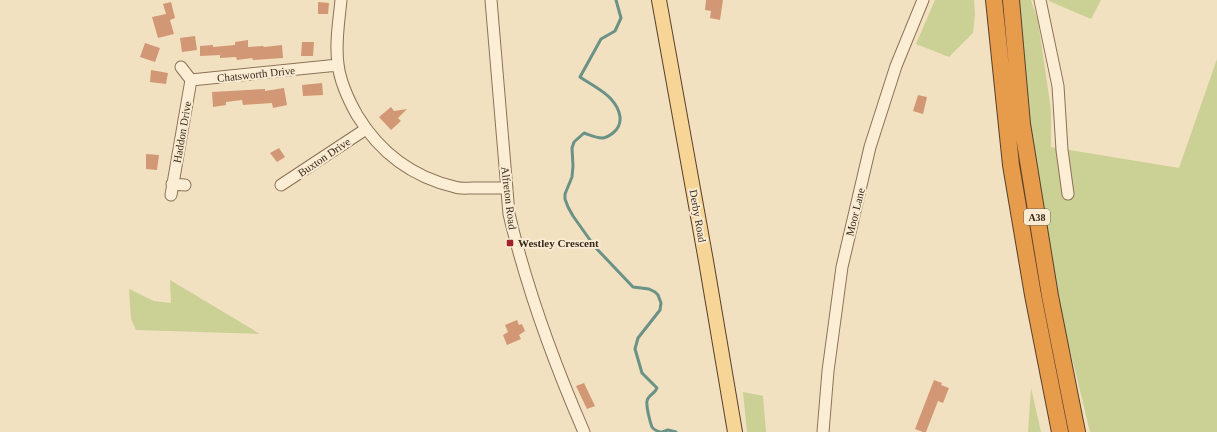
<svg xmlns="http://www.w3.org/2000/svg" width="1217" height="432" font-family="Georgia,serif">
<rect width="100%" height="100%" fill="#f1e1c1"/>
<path fill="#cbd094" d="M935,0H974L975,14L973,33L949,57L916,44Z
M1017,0H1031L1038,21L1051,110V147L1179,168L1217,59V432H1090L1054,284L1031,145Z
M1049,0H1101L1091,19L1049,1Z
M170,280L260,334L136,330L131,319L129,289L154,301L171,303Z
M1031,388L1041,432H1028Z
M743,392L763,396L766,432H747Z"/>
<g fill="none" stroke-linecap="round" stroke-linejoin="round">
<path stroke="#6a9286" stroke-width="3" d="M616,0L621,18L615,31L601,39L580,77C590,84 603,90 611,99C620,109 625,123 613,133C609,136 606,138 602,138C596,138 590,135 584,133L574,142L572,148L573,166L572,177L565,194V199L568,207L573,216L595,247L633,287L649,289L655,292L658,295L661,303L660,310L638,338L635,349L642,373L657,388C655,394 648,395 647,401C646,406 650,422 652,427C654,430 657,431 660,432
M662,432L668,430L676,432"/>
</g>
<path fill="#d29774" d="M706,0H723L720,20L710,18L711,11L705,10Z
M171,2L175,18L170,20L174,34L158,38L152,17L166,14L163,4Z
M318,2L329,3L328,14H318Z
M195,36L197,50L182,52L180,38Z
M248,40V47L263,46L264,47L282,45L283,58L253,60L252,58L237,60L236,57L220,58V55L200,56V46L213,45V47L235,45V42Z
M302,42H314L313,56H301Z
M145,43L160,48L155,62L140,57Z
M151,70L168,73L166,84L150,82Z
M322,83L323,95L303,96L302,85Z
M284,88L287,105L273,108L272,103L243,105L242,100L226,102V105L213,107L212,92L265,89V91Z
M918,95L927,97L923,114L913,111Z
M391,107L394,111L407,109L398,118L401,121L391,130L379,117Z
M279,148L285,157L277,162L270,153Z
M146,154L159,155L157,170L146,169Z
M517,320L519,325L522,324L525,331L519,335L521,339L507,345L503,335L508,332L505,325Z
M934,380L942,383L941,385L949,388L943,403L938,401L926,432H923L915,429Z
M584,383L595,406L587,409L576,386Z"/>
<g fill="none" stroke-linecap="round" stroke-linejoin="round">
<g stroke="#8c7157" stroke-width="13">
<path id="minor" d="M341,0C339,21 335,43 338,64C340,82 348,99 357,115C380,153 412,177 455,187C460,189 467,188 473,188C484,188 495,188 507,188
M491,0L509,214C527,289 553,361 584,432
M1040,0L1058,86L1062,150L1068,194
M181,67L191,80L338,65
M172,184L185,185
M281,185L366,129
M171,195L191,80
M823,432L828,371L842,267L870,147L896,66L923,0"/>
</g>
<g stroke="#593f2c" stroke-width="16">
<path id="major" d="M659,0L706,261L735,432"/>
</g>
<g stroke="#593f2c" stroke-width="18">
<path id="highway" d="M994,0L1011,165L1033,295L1060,432
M1011,0L1022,124L1050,296L1077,432"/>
</g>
<use href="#minor" stroke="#fbeed5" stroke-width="11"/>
<use href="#major" stroke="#f7d596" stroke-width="14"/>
<use href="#highway" stroke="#e79c4b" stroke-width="16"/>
</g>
<rect fill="#9f2329" stroke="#f8ebd1" stroke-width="1.5" x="506" y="239" width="8" height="8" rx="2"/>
<g text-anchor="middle" stroke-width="4" stroke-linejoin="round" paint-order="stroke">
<rect fill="#f8ebd1" stroke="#736452" stroke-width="1" x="1024" y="209" width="26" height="16" rx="3"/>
<g font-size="10" font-weight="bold" fill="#3a2a1c">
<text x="1037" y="221">A38</text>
</g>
<g font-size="11" fill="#3a2a1c" stroke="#f8ebd1">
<text transform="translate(256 74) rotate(-6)" y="4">Chatsworth Drive</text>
<text transform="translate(182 132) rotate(-80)" y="4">Haddon Drive</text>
<text transform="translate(324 157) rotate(-34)" y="4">Buxton Drive</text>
<text transform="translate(509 198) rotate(83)" y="4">Alfreton Road</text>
<text transform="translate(855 212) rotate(-76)" y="4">Moor Lane</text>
<text transform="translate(698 216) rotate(80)" y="4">Derby Road</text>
</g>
<g font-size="11" font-weight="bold" fill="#3a2a1c" stroke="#f8ebd1" text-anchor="start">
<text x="518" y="247">Westley Crescent</text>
</g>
</g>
</svg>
